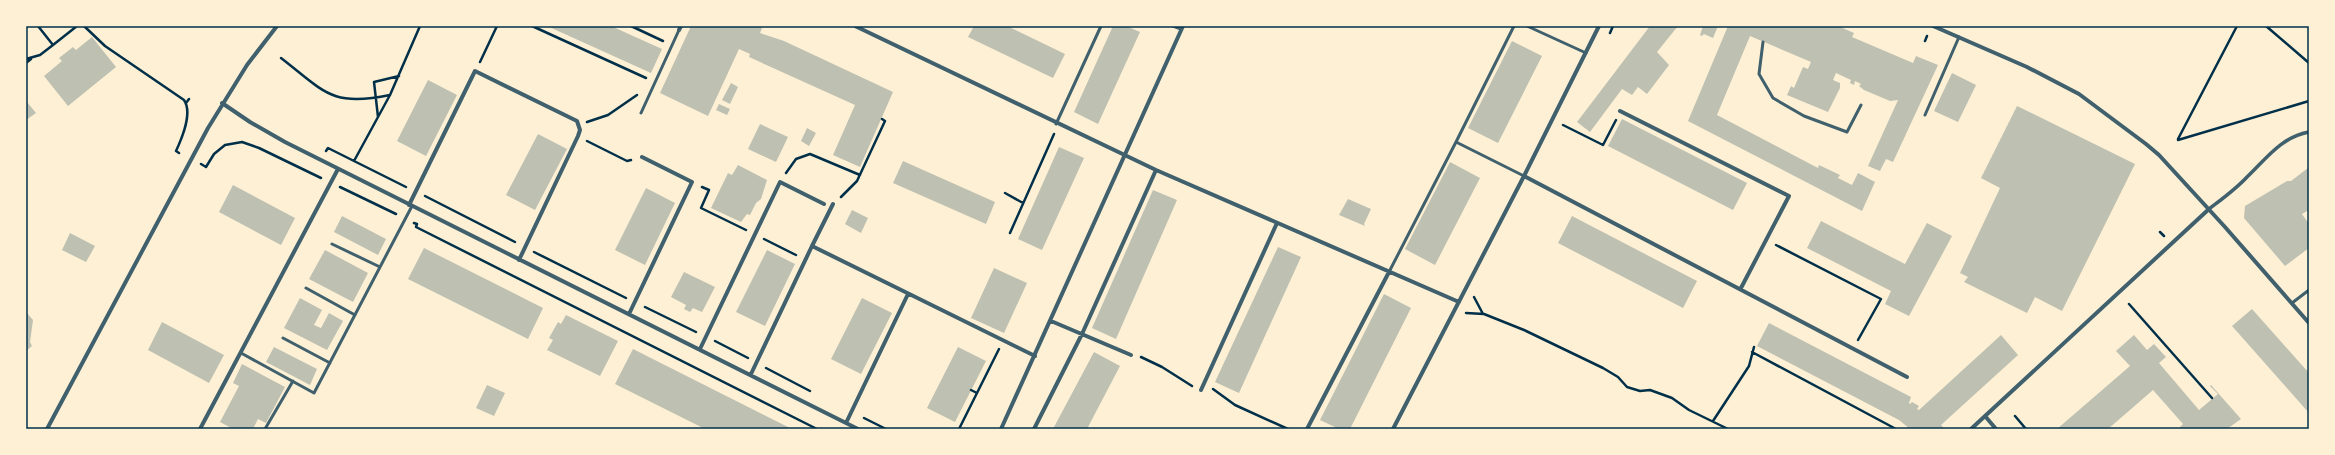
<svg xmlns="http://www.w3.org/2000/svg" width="2335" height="455" font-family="'Alegreya Sans',sans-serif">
<rect width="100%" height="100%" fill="#fdf0d5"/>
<path fill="#bec0b2" d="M547,26H611L662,49L651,73Z
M691,26H760L762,28L760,33L784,41L893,92L860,167L833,155L855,105L749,57L750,54L739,49L708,116L660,93Z
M974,26H1007L1065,54L1053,78L968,37Z
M1113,26H1126L1140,32L1098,124L1074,112Z
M1650,26H1678L1657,52L1669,65L1647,94L1638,87L1632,95L1622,89L1590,132L1577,122Z
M1703,26H1718L1713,38L1704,34L1702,36L1700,35Z
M1728,26H1838L1854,33L1852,37L1913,63L1916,56L1938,65L1893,162L1886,159L1880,171L1868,166L1898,100L1890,101L1864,90L1859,86L1861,84L1855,81L1854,85L1850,83L1851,80L1836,73L1833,80L1840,83V88L1828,112L1787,95L1791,86L1794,88L1803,67L1808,69L1811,62L1750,36L1717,115L1818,168L1819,165L1840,175L1838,178L1852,185L1858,173L1875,182L1862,211L1688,121Z
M92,37L116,67L68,106L44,76L62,61L59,58L73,47L76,50Z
M1512,41L1542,56L1498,143L1468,128Z
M1952,73L1976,85L1958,122L1934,111Z
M428,80L457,95L426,156L397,141Z
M731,83L738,87L730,104L722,100Z
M26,101L36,113L26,120Z
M719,104L730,109L727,115L716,110Z
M2017,106L2135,164L2062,311L2035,297L2027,313L1964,282L1968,277L1960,273L2000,188L1981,178Z
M1622,119L1747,183L1733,210L1608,146Z
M760,124L788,137L776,162L748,149Z
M807,128L816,133L809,146L801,141Z
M538,134L567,149L535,210L506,195Z
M1059,147L1084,158L1042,250L1018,239Z
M903,161L995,202L986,224L893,183Z
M1450,162L1480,178L1435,265L1405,249Z
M738,165L767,180L761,199L756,203L750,215L747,214L741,222L711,208L728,173L732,175Z
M2308,168L2309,210L2302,214L2309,224V248L2285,266L2244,218L2245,206L2287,181H2291Z
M233,185L295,218L281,245L219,212Z
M646,188L675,203L645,265L615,250Z
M1153,190L1177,200L1116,339L1092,328Z
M1348,199L1371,209L1364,224L1365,226L1339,215Z
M852,210L868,218L861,233L845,224Z
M342,216L386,239L378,255L334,232Z
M1572,216L1697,281L1683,308L1558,243Z
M1821,221L1905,264L1927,223L1952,236L1909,316L1885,304L1891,291L1807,248Z
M70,233L95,246L86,262L62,250Z
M1278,247L1301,257L1239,393L1215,382Z
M424,248L543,308L528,339L408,279Z
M325,250L368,273L353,302L309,279Z
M767,250L795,264L765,326L736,312Z
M994,268L1027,283L1004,333L971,318Z
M684,272L715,287L702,312L693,308L690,312L684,309L686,305L671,297Z
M1384,294L1411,308L1350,429H1339L1320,420Z
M300,298L322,310L314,325L321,328L329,313L343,321L327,350L284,328Z
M862,298L892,313L861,374L831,359Z
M2252,309L2309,373V413L2232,326Z
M26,312L33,320L30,342L32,346L26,351Z
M566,315L618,341L600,376L547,350L553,340L549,338L558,322L561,324Z
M162,322L224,355L209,383L148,350Z
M1769,323L1911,397L1909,403L1910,404L1912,402L1919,406L1917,409L1919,410L2001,335L2018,355L1941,425L1943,427L1941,429H1910L1899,420L1757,346Z
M2134,335L2147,350L2154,344L2166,357L2159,363L2199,410L2218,394L2210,386L2211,385L2241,419L2227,429H2178L2183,424L2153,390L2108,429H2057L2130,366L2116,351Z
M274,347L317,369L310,385L266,362Z
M958,347L986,361L955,422L927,408Z
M633,349L792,429H705L615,384Z
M1094,352L1120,366L1087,429H1053Z
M242,364L285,387L266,423L258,419L253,429H233L220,422L239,386L233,383Z
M487,385L505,393L494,416L476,408Z"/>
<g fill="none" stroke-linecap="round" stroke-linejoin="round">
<path stroke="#003049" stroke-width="2.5" d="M38,26L53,45L77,26
M84,26L105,46L184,100C193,113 182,138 176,151L179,153
M532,26L646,78
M631,26L663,41
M2266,26L2309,63
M1610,33L1613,26
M1925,41L1927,36
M281,58C325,92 331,107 390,95
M26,59L40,55L53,45
M480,62L497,26
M26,63L31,59
M186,103L189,99
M378,117L374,82L399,76
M587,122L608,115L637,95
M1563,125L1603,145L1616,120
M2178,139L2237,26
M2178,140L2309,101
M587,141L627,161L631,160
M326,151L328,148L406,187
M354,161L390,95L420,26
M201,164L206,167L214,154L225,145L242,142L259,148L321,178
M786,173L796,159L810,154L860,175
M340,187L396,214
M702,187L709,190L701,208L746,230
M1005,193L1023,203
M425,196L515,242
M841,197L857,181L885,121L882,119
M414,223L417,224L416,227L817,429
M2160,232L2164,236
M1010,233L1054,134
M764,239L796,255
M1776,245L1881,299L1858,340
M534,252L626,298
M1474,297L1483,314
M2129,304L2212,398
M645,307L696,332
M1466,313L1484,314L1524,330L1603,368L1618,377L1627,387L1640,391L1650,390L1672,398L1689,410L1728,429
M715,341L748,358
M1752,352L1896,429
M1141,357L1162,367L1192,386
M766,368L810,391
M1213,389L1235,405L1288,429
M971,390L977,393
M2015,416L2026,429
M864,418L886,429
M1713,421L1749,366L1754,347
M959,429L999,349"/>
<path stroke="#3f606c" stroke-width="3" d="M1173,26L1181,29
M1527,26L1586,53
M1763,42L1759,74L1773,98L1804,116L1847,132L1861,105
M641,113L679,30
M1925,115L1959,37
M1056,124L1101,26
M1456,142L1514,26
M332,244L380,267
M1389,272L1456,142L1524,176
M306,288L355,315
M2292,303L2309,290
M283,338L330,363
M241,353L314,393L412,206
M265,429L293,381"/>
<path stroke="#3f606c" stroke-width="3.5" d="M2209,209C2222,199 2236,189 2247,177C2266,159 2281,137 2309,132"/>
<path stroke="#3f606c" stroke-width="4" d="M855,26L1156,170L1459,302
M1933,26L2027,67L2079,94L2146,144L2159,155L2225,227L2309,323
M679,30L681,26
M222,103L250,122L285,142L858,429
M1620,111L1789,196L1741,288
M1524,176L1907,377
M833,204L812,246L1035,356
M409,205L475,71L577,121L580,130L578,136L519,260
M629,314L692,182L642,157
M1051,321L1131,355
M700,349L780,182L824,204
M751,374L812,246
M1201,390L1277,223
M1985,416L1996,429
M846,423L908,294
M47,429L208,128L247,65L277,26
M200,429L338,169
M1001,429L1183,26
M1034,429L1082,334L1156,170
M1307,429L1389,272
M1393,429L1524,176L1599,26
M1971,429L2209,209"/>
</g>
<rect width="2335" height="455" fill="none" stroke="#fdf0d5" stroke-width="54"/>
<rect x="27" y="27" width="2281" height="401" fill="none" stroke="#003049" stroke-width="1.5"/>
</svg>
